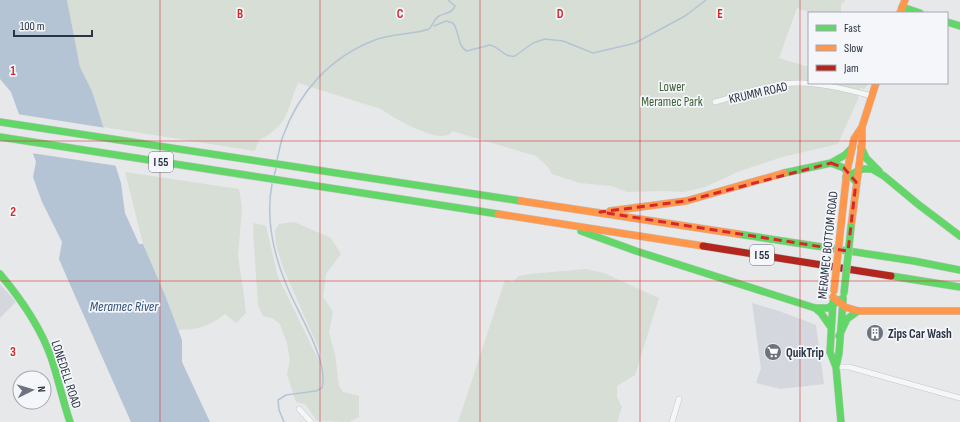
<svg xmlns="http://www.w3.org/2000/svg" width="960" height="422" font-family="'Sofia Sans Condensed',sans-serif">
<rect width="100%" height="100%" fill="#e6e8ea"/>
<path fill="#d4d7dd" d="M0,284L16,302L0,318Z
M752,303L779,311L816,325L824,384L780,389L756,383L761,368Z"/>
<path fill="#d6ded6" d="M67,0H846L841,4V13H812L797,8L779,58L809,67V83L868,84L864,89L860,88L858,99L838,144L782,157L740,171L705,187L684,192L665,191L627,192L612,186L580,183L552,174L548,167L536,156L452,131L450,134C448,135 444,136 441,136C427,136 393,118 381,109L298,83C286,111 289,125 259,140L255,151L103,127L92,91L80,67Z
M125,172L239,189L242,208L238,256L244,295L246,313L236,323L225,314C208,327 200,329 178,330L165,295L143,244Z
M294,222L331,238L341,254L326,274L323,297L333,312L329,333L335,354L339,386L343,392L359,396V417L349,422L317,421L305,404L296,402L287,374L290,360L287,343L280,324L272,318L263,316L258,305L253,229L254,223L266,226L278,277L321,365V354L284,270L276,245L275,230L279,224Z
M586,269L604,273L659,298L635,375L617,386V397L622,407L617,422H458L505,280L514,282L518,276L530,274Z"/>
<path fill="#b4c4d5" d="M0,0H67L80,67L92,91L121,183L125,213L139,244H143L165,295L182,340V362L210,422H131L68,280L59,259L62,242L42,202L33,177L36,162L11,92L0,79Z"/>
<path fill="#e6e8ea" d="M17,114L106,128L118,166L31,153Z"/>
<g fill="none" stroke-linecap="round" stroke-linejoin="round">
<path stroke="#b4c4d5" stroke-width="1.5" d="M434,26L446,21L453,23C460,32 457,47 467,51L490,45C500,47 504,58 515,56L533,43L545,39L563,41L593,53L627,45L635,43L685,16L706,0
M277,160C279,153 280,144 283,136C299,92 330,57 375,40C392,33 412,35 429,29C433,25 434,19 439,16C445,13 453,13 455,6L448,0
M274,176L276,168
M272,184C265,221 274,257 289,291C300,316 329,362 322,388L316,391L286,395L278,400L279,410L284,422"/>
<g stroke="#c4c6c8" stroke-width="6">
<path id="street" d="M715,102C743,94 773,82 802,83C826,84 849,90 872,96
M836,367H849L960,398
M299,409L311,422
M672,422L679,399"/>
</g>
<g stroke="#c4c6c8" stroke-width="8">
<path id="fast" d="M902,7L920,13
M947,22L960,26
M0,122L521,201
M0,137L498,214
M861,147L866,158L879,171
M831,163L845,155L852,148
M784,173L831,163L844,168L856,182
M846,177L862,169H872L884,176L919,205L960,236
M581,231L636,251L815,308H828L843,298
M738,234L914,261L960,270
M0,274C21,299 40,326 51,357C58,378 63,401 70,422
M891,276L960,287
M833,302L830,352L836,367
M815,308L821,313L830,326
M839,336L847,319L858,311
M841,422L836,367L839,353L843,301"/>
</g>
<g stroke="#c4c6c8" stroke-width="8">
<path id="slow" d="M900,13L905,0
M521,201L738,234
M610,211L686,201L784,173
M498,214L703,246
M841,225L847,171L854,139L862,127L876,83
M851,227L862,143V127
M833,297L845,307L858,311H960"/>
</g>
<g stroke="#c4c6c8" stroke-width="8">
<path id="jam" d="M703,246L891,276"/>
</g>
<use href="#street" stroke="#f5f6f7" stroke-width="5"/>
<use href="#fast" stroke="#63d668" stroke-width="7"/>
<use href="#slow" stroke="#ff974d" stroke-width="7"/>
<use href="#jam" stroke="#b3261e" stroke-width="7"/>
<g stroke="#c4c6c8" stroke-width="8" stroke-linecap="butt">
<path id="fast-bridge" d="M844,293L851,227"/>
</g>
<g stroke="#c4c6c8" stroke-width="8" stroke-linecap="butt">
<path id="slow-bridge" d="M834,291L841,225"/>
</g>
<use href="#fast-bridge" stroke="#63d668" stroke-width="7"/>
<use href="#slow-bridge" stroke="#ff974d" stroke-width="7"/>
</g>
<path fill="none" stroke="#d62828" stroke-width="3" stroke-dasharray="8 5" stroke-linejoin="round" d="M831,163L844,168L856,182L848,251L600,212L686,201Z"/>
<path fill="none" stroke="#d62828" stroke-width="1" stroke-opacity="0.55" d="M160,0V422M320,0V422M480,0V422M640,0V422M800,0V422M0,141H960M0,281H960"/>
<defs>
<g id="building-disc" transform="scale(0.9)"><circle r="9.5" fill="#6c737f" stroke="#f4f6f9"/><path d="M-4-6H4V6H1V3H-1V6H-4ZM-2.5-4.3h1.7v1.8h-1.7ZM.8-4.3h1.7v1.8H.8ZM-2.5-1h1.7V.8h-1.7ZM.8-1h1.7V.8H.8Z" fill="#fff"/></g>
<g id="supermarket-disc" transform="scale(0.9)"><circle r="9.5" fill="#6c737f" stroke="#f4f6f9"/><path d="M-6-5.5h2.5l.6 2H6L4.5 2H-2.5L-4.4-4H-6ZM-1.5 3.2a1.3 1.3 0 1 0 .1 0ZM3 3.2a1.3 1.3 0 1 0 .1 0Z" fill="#fff"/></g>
</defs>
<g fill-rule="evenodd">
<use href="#building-disc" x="875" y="333"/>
<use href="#supermarket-disc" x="773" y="352"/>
</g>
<g text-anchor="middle" stroke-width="3.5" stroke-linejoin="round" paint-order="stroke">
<g fill="#f4f6f9" stroke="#676e7b" stroke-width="1">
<rect x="149" y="152" width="24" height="20" rx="3"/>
<rect x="750" y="245" width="24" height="20" rx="3"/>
</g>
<g font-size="12" font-weight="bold" fill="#2b3445">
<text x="161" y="166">I 55</text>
<text x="762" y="259">I 55</text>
</g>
<g font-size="13" fill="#3f6138" stroke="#f4f6f9">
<text x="672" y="91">Lower<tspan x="672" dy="15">Meramec Park</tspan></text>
</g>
<g font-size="13" fill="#2b3445" stroke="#f4f6f9">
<text transform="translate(758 92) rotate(-13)" y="5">KRUMM ROAD</text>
<text transform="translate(827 245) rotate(-84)" y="5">MERAMEC BOTTOM ROAD</text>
<text transform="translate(67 374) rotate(72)" y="5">LONEDELL ROAD</text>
</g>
<g font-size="13" font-weight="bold" fill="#2b3445" stroke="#f4f6f9" text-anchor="start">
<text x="888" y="338">Zips Car Wash</text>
<text x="786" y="357">QuikTrip</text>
</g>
<g font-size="14" font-style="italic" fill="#34527a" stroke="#f4f6f9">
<text x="124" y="311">Meramec River</text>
</g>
</g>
<g font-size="13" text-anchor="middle" font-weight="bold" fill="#d62828" stroke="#f4f6f9" stroke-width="3.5" stroke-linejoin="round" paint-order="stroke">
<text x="240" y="18">B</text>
<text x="400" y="18">C</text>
<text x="560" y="18">D</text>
<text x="720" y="18">E</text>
<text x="13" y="75">1</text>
<text x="13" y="216">2</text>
<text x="13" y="356">3</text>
</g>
<rect x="808" y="12" width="140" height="72" fill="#f4f6f9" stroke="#a4a8b1"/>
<rect x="816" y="25" width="20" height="6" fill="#63d668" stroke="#a4a8b1"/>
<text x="844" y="32" font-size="12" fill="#2b3445">Fast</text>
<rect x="816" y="45" width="20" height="6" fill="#ff974d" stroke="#a4a8b1"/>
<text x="844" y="52" font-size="12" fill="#2b3445">Slow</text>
<rect x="816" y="65" width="20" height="6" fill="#b3261e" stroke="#a4a8b1"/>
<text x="844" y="72" font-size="12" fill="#2b3445">Jam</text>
<g transform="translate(32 390) rotate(85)"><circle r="19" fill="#f4f6f9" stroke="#a4a8b1"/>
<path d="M0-3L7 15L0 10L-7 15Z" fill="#6c737f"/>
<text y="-6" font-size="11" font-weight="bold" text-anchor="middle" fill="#2b3445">N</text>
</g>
<path d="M14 30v6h78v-6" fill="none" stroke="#2b3445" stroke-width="2"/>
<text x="20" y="30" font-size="12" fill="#2b3445" stroke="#f4f6f9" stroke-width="3" paint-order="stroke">100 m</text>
</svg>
